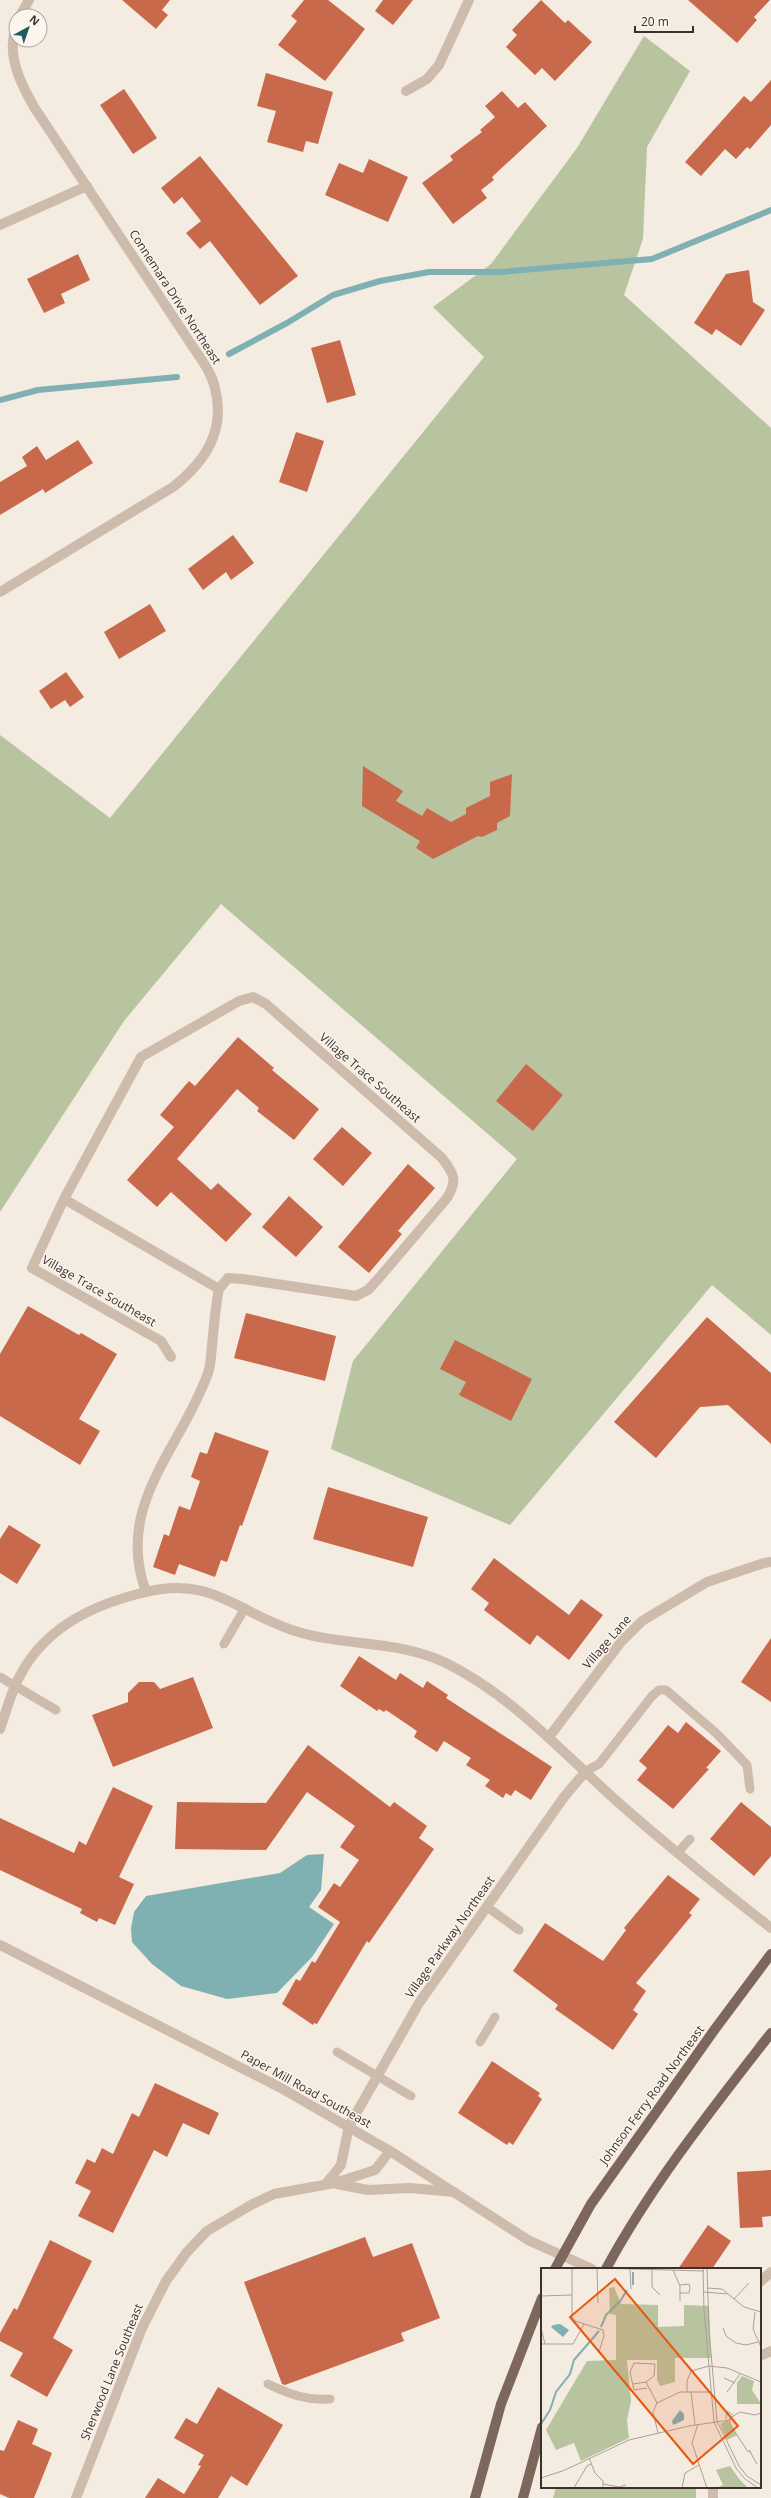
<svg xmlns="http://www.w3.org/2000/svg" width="771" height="2498" font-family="'Open Sans',sans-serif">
<rect width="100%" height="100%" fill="#f4ebe1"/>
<path fill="#b8c4a0" d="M644,36L690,71L647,147L643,239L624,295L771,428V1335L712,1285L510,1525L331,1449L353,1361L517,1159L221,904L124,1021L0,1212V735L110,818L484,357L433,307L491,264L577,148Z
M556,2487H696V2498H553Z"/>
<path fill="#7fb0b2" d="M324,1854L321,1890L309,1907L334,1924L312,1957L277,1993L227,1999L181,1986L152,1964L132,1942L131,1928L134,1912L146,1896L280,1873L307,1855Z"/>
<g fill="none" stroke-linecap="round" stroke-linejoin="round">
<path stroke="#7fb0b2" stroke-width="6" d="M229,354L287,323L333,295L380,281L429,272H500L652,259L771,210
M0,400L38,390L177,377"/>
</g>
<path fill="#c8694b" d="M122,0H170L162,10L168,15L156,29Z
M304,0H328L365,29L325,81L278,45L297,21L291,16Z
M383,0H413L393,25L375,11Z
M541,0L565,23L568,20L592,42L555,81L542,68L535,75L506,47L517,35L512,30Z
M688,0H770L754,17L757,20L737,43Z
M266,73L333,92L318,144L306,141L303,152L267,142L276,111L257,106Z
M771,80V125L750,149L747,147L736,159L725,149L701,176L685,162L744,96L751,102Z
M124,89L157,138L133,154L100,105Z
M502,91L518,108L525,102L547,126L492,177L494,180L481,190L487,198L453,224L422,183L453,160L450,156L482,132L480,130L495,117L485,106Z
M200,156L298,276L260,305L210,241L200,249L186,233L201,221L182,197L174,204L161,188Z
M369,159L408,177L388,222L325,195L339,163L363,173Z
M78,254L90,280L61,294L65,303L44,313L27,279Z
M749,270L753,302L765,310L741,346L716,329L712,335L694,323L726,274Z
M340,340L356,395L327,403L311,348Z
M296,432L324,441L307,492L279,482Z
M78,440L93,463L45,493L43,489L0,515V482L27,466L22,457L37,446L46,460Z
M233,535L254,563L231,580L226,572L203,590L188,569Z
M150,604L166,631L119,659L104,632Z
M66,672L84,697L70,707L65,700L51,709L39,691Z
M363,766L403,791L396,801L422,816L427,808L451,822L466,814V808L490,796V782L512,774L510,816L497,823V830L482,837L478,836L433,859L416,848L420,841L362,806Z
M238,1037L274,1068L272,1070L319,1109L294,1140L257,1111L259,1108L237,1089L177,1159L211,1190L218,1183L252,1214L226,1242L171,1192L157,1207L127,1180L174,1127L160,1115L189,1081L195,1086Z
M526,1064L563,1095L533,1131L496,1101Z
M342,1127L372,1153L343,1186L313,1159Z
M408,1164L435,1188L398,1231L402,1234L369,1273L338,1247Z
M289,1196L323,1227L296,1257L262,1227Z
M28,1306L79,1335L81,1333L117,1354L79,1419L100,1431L80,1465L0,1416V1354Z
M246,1313L336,1336L325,1381L234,1358Z
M707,1317L771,1373V1444L728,1405L700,1407L656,1458L614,1422Z
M455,1340L532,1379L511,1421L459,1395L466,1382L440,1369Z
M215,1432L269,1451L242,1526L240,1525L227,1562L221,1560L215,1577L179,1564L175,1575L153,1567L164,1534L169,1536L179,1506L190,1510L200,1481L191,1477L200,1452L207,1454Z
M328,1487L428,1517L413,1567L313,1539Z
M9,1525L41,1545L17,1584L0,1573V1539Z
M494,1558L569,1615L581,1599L603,1615L569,1660L537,1635L530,1645L484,1610L489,1603L471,1589Z
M771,1638V1702L741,1682Z
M359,1656L396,1680L400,1673L423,1688L427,1681L448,1695L446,1698L552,1767L531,1800L515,1790L511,1796L506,1793L503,1798L485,1786L490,1780L466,1765L471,1758L444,1741L437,1752L414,1737L417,1731L386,1710L384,1712L379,1709L377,1711L340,1686Z
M193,1677L213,1728L113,1767L92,1715L128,1702V1693L139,1682H154L160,1689Z
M686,1722L721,1751L706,1768L709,1769L673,1809L637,1780L647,1768L639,1761L668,1725L678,1733Z
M308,1745L390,1807L394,1802L427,1826L419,1838L434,1849L369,1943L367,1941L317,2024L314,2023L313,2025L282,2004L296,1979L300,1981L312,1961L315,1963L340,1922L318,1907L334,1883L340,1887L359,1860L340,1847L355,1826L307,1792L266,1850L175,1849L177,1802L266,1803Z
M113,1787L153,1806L119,1877L134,1884L115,1925L99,1918L97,1922L80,1913L82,1909L0,1870V1818L74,1853L79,1841L86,1845Z
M741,1802L771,1827V1856L754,1876L710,1839Z
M668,1875L700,1899L689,1913L692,1915L636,1983L646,1991L633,2010L638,2014L613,2050L555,2009L558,2005L513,1971L545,1923L603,1961L626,1930L624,1928Z
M492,2061L540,2093L538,2096L542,2099L513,2145L509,2142L507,2145L458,2113Z
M155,2083L219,2113L209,2135L183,2123L167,2157L154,2150L113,2233L78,2216L91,2191L75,2183L87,2159L95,2163L102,2148L113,2154L132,2113L139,2117Z
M771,2170V2216L762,2217L763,2227L740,2228L737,2172Z
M708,2225L731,2241L712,2269H678Z
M365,2237L373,2257L412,2243L440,2318L401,2333L404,2341L285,2385L282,2384L244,2282Z
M50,2240L92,2261L53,2338L73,2350L47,2397L10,2376L23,2353L0,2341V2333L14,2308L17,2310Z
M218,2387L283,2425L247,2486L231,2476L218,2498H145L158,2478L184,2494L201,2466L198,2465L204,2455L174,2438L186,2418L197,2424Z
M18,2420L38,2429L32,2444L52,2453L34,2498H9L0,2494V2450L4,2451Z"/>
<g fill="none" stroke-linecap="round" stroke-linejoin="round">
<path stroke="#cdbbac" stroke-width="9" d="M224,1644L245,1608
M0,1677L56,1710
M586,1771L599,1764L652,1696L659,1690H666L716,1733L747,1765L750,1789
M678,1852L690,1839
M487,1907L519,1930
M480,2042L495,2017
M337,2052L411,2096
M268,2384C289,2394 307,2401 330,2399"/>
<path stroke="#cdbbac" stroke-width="10" d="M20,16L29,0
M406,91L427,79L439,65L469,0
M0,225L87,186
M0,592L173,487C205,462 226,431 215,388C212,374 203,362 195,350L34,107C21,84 6,55 16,28
M64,1199L219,1289
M171,1357L161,1341L32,1268L64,1199L141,1057L239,1001L253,997L266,1004L442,1158C454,1174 458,1180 447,1198L379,1278L368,1290L356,1296L243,1279L228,1278L219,1289C215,1308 214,1327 212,1346C211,1354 211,1365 208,1373C181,1449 114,1505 146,1592C210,1576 236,1611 292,1630C342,1647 396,1639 446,1663C513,1696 565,1755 620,1804C669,1847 720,1888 771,1928
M0,1729C5,1715 9,1700 15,1686C39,1630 90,1605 146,1592
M549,1737L621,1642L642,1621L707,1582L764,1563L771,1562
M337,2184L368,2190L410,2188L454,2192
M325,2185L341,2165L349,2126L419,2003L564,1797L586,1771
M760,2282L771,2272
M760,2356L771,2351
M713,2487V2498
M76,2498L142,2328L166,2281L187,2252L207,2231L251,2205L274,2194L335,2183L375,2170L390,2151"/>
<path stroke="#cdbbac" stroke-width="10" d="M0,1945L281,2088L390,2151L528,2240L592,2269"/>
<path stroke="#7d675c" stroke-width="10" d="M555,2269L591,2204L715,2029L771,1954
M606,2269C652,2184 712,2109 771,2033
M475,2498L501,2404L542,2298
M523,2498L542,2427"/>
</g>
<g text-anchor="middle" stroke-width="3" stroke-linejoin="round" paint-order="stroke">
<g font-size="12" fill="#3b302b" stroke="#fbf5ee">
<text transform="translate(175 297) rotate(57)" y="4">Connemara Drive Northeast</text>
<text transform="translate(370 1078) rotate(41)" y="4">Village Trace Southeast</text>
<text transform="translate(99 1291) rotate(30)" y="4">Village Trace Southeast</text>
<text transform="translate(607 1642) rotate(-49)" y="4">Village Lane</text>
<text transform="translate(450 1937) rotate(-55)" y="4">Village Parkway Northeast</text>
<text transform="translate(306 2089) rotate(29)" y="4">Paper Mill Road Southeast</text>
<text transform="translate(652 2095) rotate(-54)" y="4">Johnson Ferry Road Northeast</text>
<text transform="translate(112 2372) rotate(-68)" y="4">Sherwood Lane Southeast</text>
</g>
</g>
<g transform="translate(541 2268)">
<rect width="220" height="220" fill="#f4ebe1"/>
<path d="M73,19L80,36L117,37V59L143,58V37L168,38L170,90H134V114L119,118L116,112V92H86L90,133L86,152L88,170L40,193L33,175L15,182L5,162L46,93L75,92V47L69,46L68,20ZM201,108L213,113L211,122L220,136H196V115ZM187,152L196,167L186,172L179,156ZM189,198L199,212L207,220H175L182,217L175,202Z" fill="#b8c4a0"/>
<path d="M19,56L28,62L22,69L10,59L12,57ZM139,142L143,146V152L132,157L131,153Z" fill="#7fb0b2"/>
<path fill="none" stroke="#7fb0b2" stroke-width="2" d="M92,17V4M60,59L65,47L80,32L86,22M0,156L9,142L15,124L29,106L33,92L58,63"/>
<path fill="none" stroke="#aaa098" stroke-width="1" d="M31,0V49L34,53L62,62L63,68L58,84M55,0L163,3M56,0L57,35M162,0L163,42L173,154L195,200L204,211L217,220M166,0L168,62L176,153L198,198L206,208L220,217M89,1L90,21M111,2V19L119,27M132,2L139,18V33M139,17L148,16L149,20L148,25H139M166,20L181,21L203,39L220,44M163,24L186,26M0,28L31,27M193,31L208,15M214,44L212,61L220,79M0,60L4,76M182,60L185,68L195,75L205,77L217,74M0,76H32L43,56M183,110L194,115M92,116L105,114M106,120L93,122L89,104L93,95L114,96L113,108L105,114L116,135L139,124H170M146,124V113L150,103L168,98L186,100L220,114M150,124L154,157M186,124L199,106M116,135L112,144L117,165M185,151L186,143L192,147M157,156L151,175L166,220M207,184L189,156V150L199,144L214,147L220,145M210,185L208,182L216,196M48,190L54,205L62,213V220M0,210L24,202L88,172L148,158L189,152M62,216L78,219L85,217M33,220L46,198L50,196M141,220L144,205L158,197"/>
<path fill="#e8590c" fill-opacity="0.15" stroke="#e8590c" stroke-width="2" d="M74,11L197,158L152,196L29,49Z"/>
<rect width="220" height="220" fill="none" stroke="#3b302b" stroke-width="2"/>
</g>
<g transform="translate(28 28) rotate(40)"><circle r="19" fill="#fbf5ee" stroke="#aea6a0"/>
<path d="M0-3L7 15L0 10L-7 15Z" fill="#1f5a5e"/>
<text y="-6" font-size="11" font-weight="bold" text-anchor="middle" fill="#3b302b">N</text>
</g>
<path d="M635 26v6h58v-6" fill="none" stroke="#3b302b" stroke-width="2"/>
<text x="641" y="26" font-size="12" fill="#3b302b" stroke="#fbf5ee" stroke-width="3" paint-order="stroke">20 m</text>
</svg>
